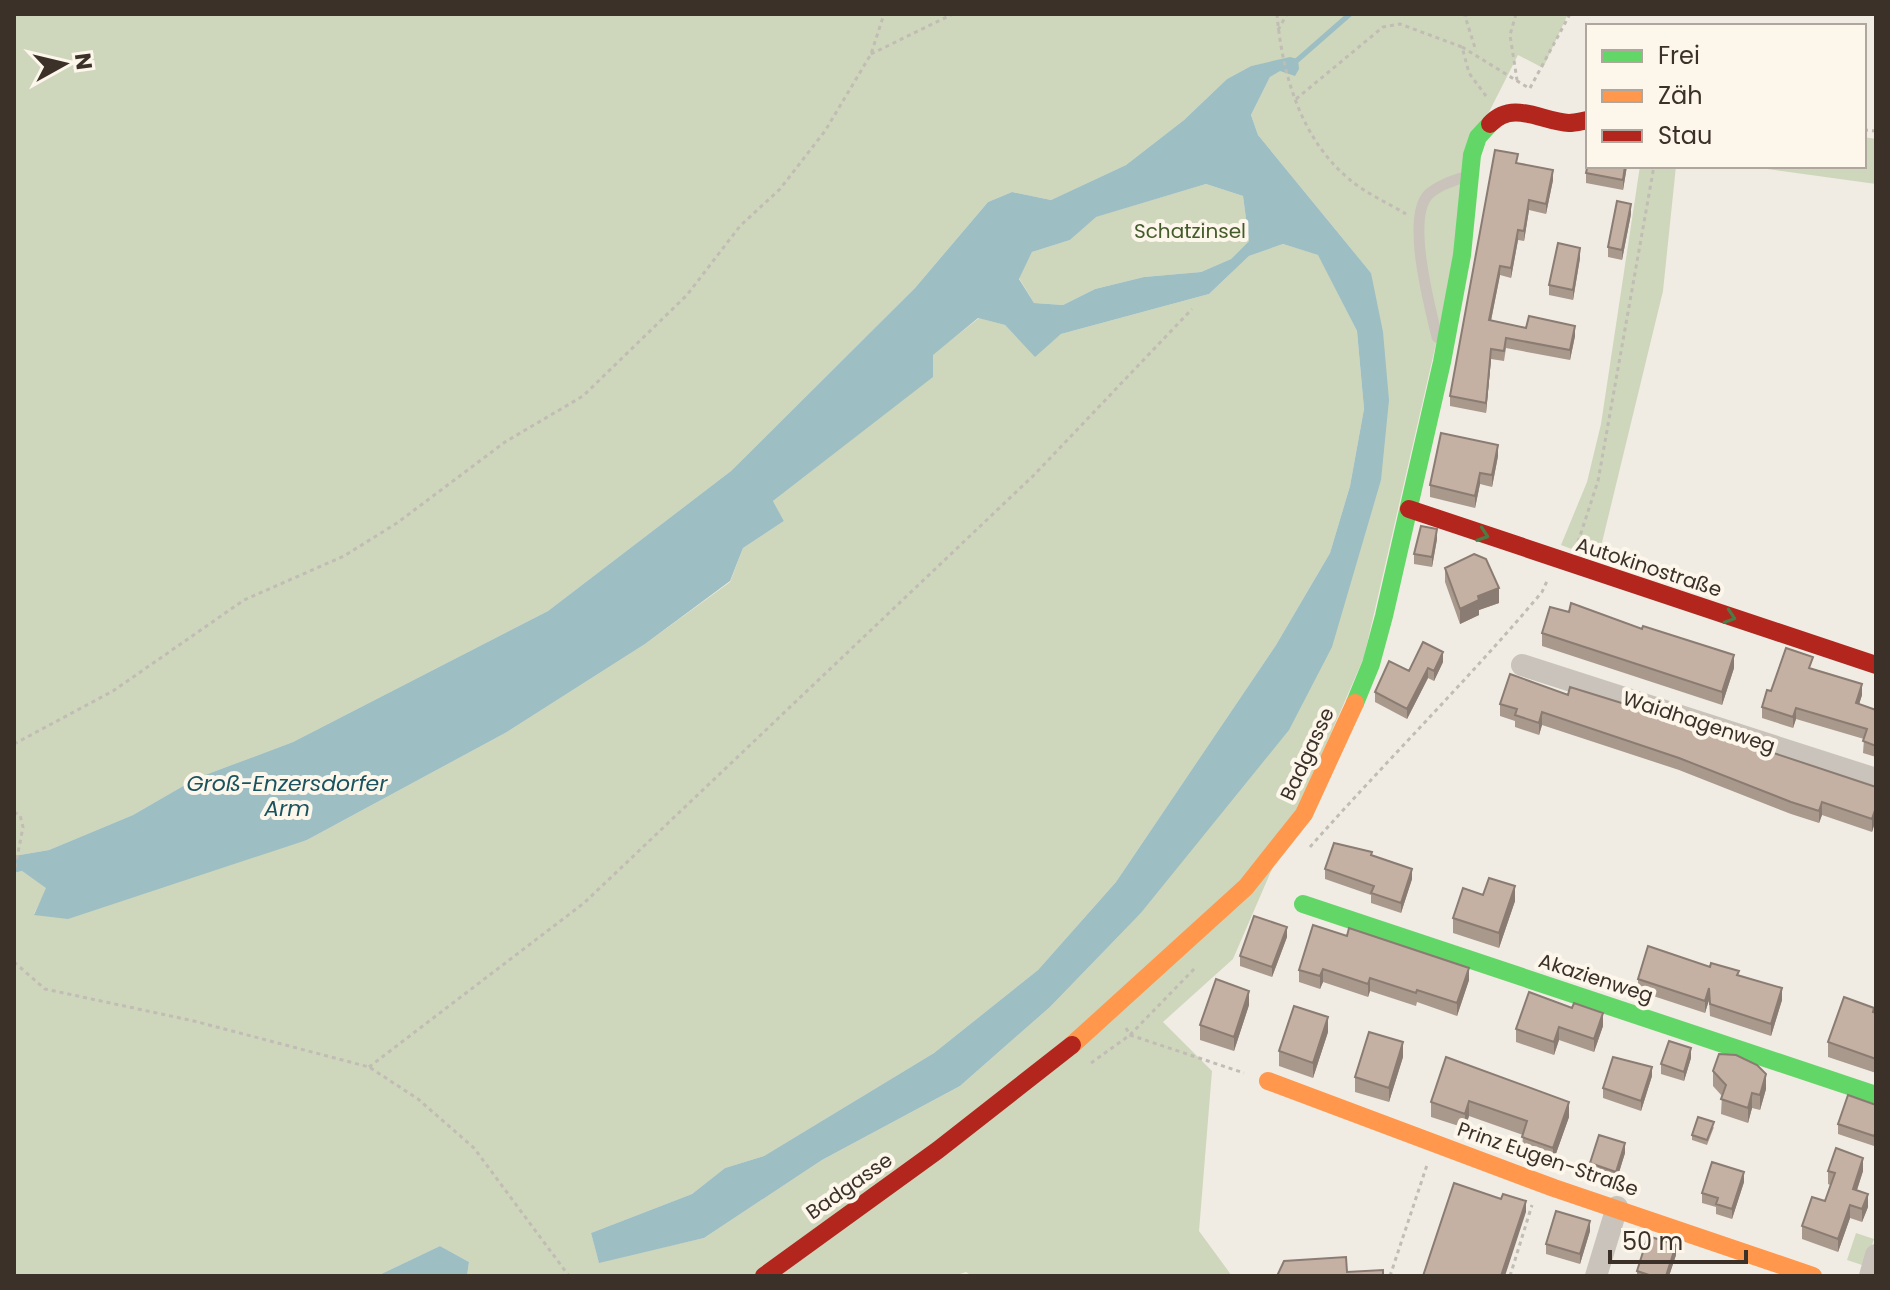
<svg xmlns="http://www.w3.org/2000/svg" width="1890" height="1290" font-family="Poppins,sans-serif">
<rect width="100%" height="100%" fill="#f0ece3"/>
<path fill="#ced7bc" d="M14,14H1568L1543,68L1518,55L1463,163L1461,235L1364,657L1233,959L1163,1022L1212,1071L1199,1231L1232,1276H972L966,1272L954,1276H467L469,1262L440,1246L377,1276H14V873L22,871L47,888L34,914L307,840L507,732L645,644L730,582L743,548L784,521L773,501L932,377V355L979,318L1005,325L1035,356L1061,334L1209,294L1249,256L1283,244L1319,255L1357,331L1364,409L1350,486L1330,553L1276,645L1116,882L1038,970L934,1053L764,1156L725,1168L692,1194L591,1233L599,1262L704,1238L822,1160L960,1086L1050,1007L1140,914L1381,480L1371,273L1258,135L1251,115L1270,77L1290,58L1251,66L1227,79L1184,120L1126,165L1051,200L1012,192L988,202L915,288L731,471L548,611L293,742L197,778L133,815L49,850L14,856Z
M1864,137L1876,139V184L1745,166H1864Z
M1640,166H1676L1663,291L1598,559L1561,545L1587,482L1601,424Z
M1206,184L1243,196L1249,241L1231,259L1201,272L1144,277L1095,289L1063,305L1034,303L1019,278L1032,252L1070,240L1095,217Z
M1856,1233L1874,1239L1865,1266L1847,1260Z"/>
<path fill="#9dbec3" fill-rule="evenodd" d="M1290,57L1298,59L1299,69L1295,76L1280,71L1270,77L1251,115L1258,135L1371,273L1383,332L1389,400L1381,480L1332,647L1289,730L1140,914L1050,1007L960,1086L822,1160L704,1238L599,1263L591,1233L692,1194L725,1168L764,1156L934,1053L1038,970L1116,882L1276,645L1330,553L1350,486L1364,409L1357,331L1318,255L1283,244L1249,256L1209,294L1061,334L1035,357L1005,325L978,318L933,355V377L773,501L784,521L743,548L730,581L645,644L507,732L307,840L68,919L34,915L46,888L22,871L14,873V856L49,850L133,815L197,778L293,742L548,611L731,471L915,288L988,202L1012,192L1051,200L1126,165L1184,120L1227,79L1251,66ZM1206,184L1243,196L1249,241L1231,259L1201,272L1144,277L1095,289L1063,305L1034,303L1019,279L1032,252L1070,240L1096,217Z
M440,1246L469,1262L467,1276H377Z"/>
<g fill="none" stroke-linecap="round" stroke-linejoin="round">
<path stroke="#9dbec3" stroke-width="5" d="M1294,63L1350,14"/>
<path stroke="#c1bcb4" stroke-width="3" stroke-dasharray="4 4" stroke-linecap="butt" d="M1277,14C1282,74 1301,139 1349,179C1365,193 1388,203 1406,214
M1468,14L1465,16L1476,51
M1516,14L1510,35L1517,80
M1278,30L1287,14
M1462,47L1527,87
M871,54L953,14
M1530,88L1570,14
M1296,99L1383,27L1400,24L1462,47L1469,73L1486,96
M1864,130L1876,131
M1578,542L1598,481L1654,166
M14,744L113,691L244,600L344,556L397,523L505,442L583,396L687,295L740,226L780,189L825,131L871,54L884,14
M14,812L20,815L23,827L14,873
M1310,847C1386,761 1468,680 1542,592L1547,581
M14,962L45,989L194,1021L369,1067L418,1099L474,1148L569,1276
M1126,1028L1130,1035L1244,1073
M1091,1063L1130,1035L1195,968
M369,1067L584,903L1034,475L1192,309
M1390,1276L1427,1165
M1510,1276L1532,1205"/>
<path stroke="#c9c3bb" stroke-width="11" d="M1437,337C1430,307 1406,219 1428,195C1438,185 1455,180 1468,176"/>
<path stroke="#c9c3bb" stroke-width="22" d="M1522,665L1876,779
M1596,1276L1617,1207
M1870,1276L1876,1255"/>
<path stroke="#63d668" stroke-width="18" d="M1355,703L1371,664L1384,616L1442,362L1462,255L1472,155L1478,137L1490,124
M1303,904L1876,1095"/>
<path stroke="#ff974d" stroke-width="18" d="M1072,1045L1246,887L1304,814L1355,703
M1268,1081L1554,1188L1813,1276"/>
<path stroke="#b3261e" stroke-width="18" d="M1490,124C1513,99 1542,122 1569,123C1575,123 1582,121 1588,120
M1409,509L1876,665
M764,1276L938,1150L1072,1045"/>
</g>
<path fill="#a9988c" d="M1518,163L1553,180L1546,214L1529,210L1524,241L1518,240L1511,278L1500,275L1491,321L1575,336L1570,360L1506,348L1504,361L1491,359L1486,413L1450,406V396Z
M1627,166L1623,190L1586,183V173Z
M1631,214L1622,260L1608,257V247Z
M1580,258L1573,300L1549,295V285Z
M1498,456L1492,487L1480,484L1475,508L1430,497V485Z
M1437,539L1432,567L1414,564V554Z
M1445,568L1499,603L1479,610V615L1460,624L1445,582Z
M1542,633L1734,668L1722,705L1542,646Z
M1443,662L1434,681L1428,678L1407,719L1375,702V692L1409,671Z
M1813,669L1862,695L1859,704L1876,710V757L1863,753L1864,739L1796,719L1793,728L1762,718V707L1771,691Z
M1568,695L1876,787V819L1872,832L1822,815L1819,823L1791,814L1679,770L1542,725L1539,735L1515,727V721L1500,716V704Z
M1372,855L1412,879L1401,913L1371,903V895L1325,879V869Z
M1483,895L1515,901L1499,948L1453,933V918Z
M1313,925L1469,980L1457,1016L1417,1002L1416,1006L1370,991L1368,997L1323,982L1320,989L1299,982V970Z
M1287,937L1272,977L1240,966V956Z
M1739,975L1782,1000L1771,1036L1710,1016L1709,1000L1705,1013L1638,991V979Z
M1249,1005L1234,1051L1200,1040V1025Z
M1876,1013V1073L1828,1057V1042Z
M1603,1026L1594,1052L1559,1040L1554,1055L1516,1042V1029Z
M1328,1032L1313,1078L1279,1066V1051Z
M1403,1057L1389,1102L1355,1092V1077Z
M1446,1057L1569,1117L1553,1162L1522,1151L1523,1135L1469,1116L1465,1128L1431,1117V1102Z
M1691,1058L1684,1081L1661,1074V1064Z
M1713,1071L1766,1089L1760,1110L1752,1108L1748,1123L1721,1114L1722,1096L1713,1086Z
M1652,1076L1641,1111L1603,1098V1088Z
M1876,1105V1141L1874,1146L1838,1134V1124Z
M1714,1127L1707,1145L1692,1140V1135Z
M1625,1153L1616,1182L1590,1173V1163Z
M1828,1171H1863L1857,1190L1868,1207L1862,1222L1850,1218L1838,1252L1802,1239V1226L1825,1201L1830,1185L1828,1184Z
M1744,1182L1732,1219L1716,1214V1207L1702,1203V1193Z
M1590,1231L1580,1264L1546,1254V1244Z
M1676,1255L1669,1276H1637V1271Z"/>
<path fill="#8a7c72" d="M1625,166H1627L1623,190V180Z
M1553,170V180L1546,214V204Z
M1529,200V210L1524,241V231Z
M1631,204V214L1622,260V250Z
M1518,230V240L1511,278V268Z
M1580,248V258L1573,300V290Z
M1500,266V275L1489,330V320Z
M1575,326V336L1570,360V350Z
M1491,349V359L1486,413V403Z
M1498,445V456L1492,487V475Z
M1480,473V484L1475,508V496Z
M1437,529V539L1432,567V557Z
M1499,588V603L1479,610V615L1460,624V609L1478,596Z
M1443,652V662L1434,681V671Z
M1734,655V668L1722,705V692Z
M1428,668V678L1407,719V709Z
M1862,684V695L1856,714V703Z
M1796,708V719L1793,728V717Z
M1542,712V725L1539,735V723Z
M1822,802V815L1819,823V811Z
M1876,807V819L1872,832V819Z
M1412,869V879L1401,913V903Z
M1515,886V901L1499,948V933Z
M1287,927V937L1272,977V967Z
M1469,968V980L1457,1016V1003Z
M1323,969V982L1320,989V976Z
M1370,978V991L1368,997V984Z
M1709,988V1000L1705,1013V1001Z
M1782,988V1000L1771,1036V1024Z
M1249,991V1005L1234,1051V1037Z
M1603,1013V1026L1594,1052V1039Z
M1328,1017V1032L1313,1078V1063Z
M1559,1027V1040L1554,1055V1042Z
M1403,1042V1057L1389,1102V1088Z
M1691,1048V1058L1684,1081V1072Z
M1652,1067V1076L1641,1111V1101Z
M1766,1074V1089L1760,1110V1095Z
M1752,1093V1108L1748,1123V1108Z
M1469,1101V1116L1465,1128V1114Z
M1569,1102V1117L1553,1162V1148Z
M1625,1143V1153L1616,1182V1172Z
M1863,1158V1171L1853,1202V1189Z
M1744,1172V1182L1732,1219V1209Z
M1868,1194V1207L1862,1222V1209Z
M1526,1201V1212L1505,1276H1501Z
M1850,1205V1218L1838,1252V1239Z
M1590,1221V1231L1580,1264V1254Z
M1676,1245V1255L1669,1276H1666Z"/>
<path fill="#c5b1a3" stroke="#8a7c72" stroke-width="2" d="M1495,150L1518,154L1516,163L1553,170L1546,204L1529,200L1524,231L1518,230L1511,268L1500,266L1489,320L1526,328L1529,316L1575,326L1570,350L1506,338L1504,351L1491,349L1486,403L1450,396Z
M1588,163V166H1625L1623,180L1586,173Z
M1617,201L1631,204L1622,250L1608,247Z
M1558,243L1580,248L1573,290L1549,285Z
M1441,433L1498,445L1492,475L1480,473L1475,496L1430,485Z
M1421,526L1437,529L1432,557L1414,554Z
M1474,554L1486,559L1499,588L1478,596L1479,600L1460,609L1445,568Z
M1571,603L1642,629L1643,626L1734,655L1722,692L1542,633L1550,607L1569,612Z
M1423,642L1443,652L1434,671L1428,668L1407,709L1375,692L1389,661L1409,671Z
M1786,648L1813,657L1809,668L1862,684L1856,703L1876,710V746L1863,741L1867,729L1796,708L1793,717L1762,707L1767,690L1771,691Z
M1510,674L1568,695L1570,687L1641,709L1876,787V807L1872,819L1822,802L1819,811L1791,802L1679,758L1542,712L1539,723L1515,715L1517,709L1500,704Z
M1334,843L1372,852L1371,855L1412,869L1401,903L1371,893L1374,886L1325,869Z
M1489,878L1515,886L1499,933L1453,918L1463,888L1483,895Z
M1254,916L1287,927L1272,967L1240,956Z
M1313,925L1347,936L1349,928L1469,968L1457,1003L1417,990L1416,993L1370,978L1368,984L1323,969L1320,976L1299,970Z
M1648,946L1710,967L1711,963L1739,971L1737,975L1782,988L1771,1024L1710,1004L1709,988L1705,1001L1638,979Z
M1216,979L1249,991L1234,1037L1200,1025Z
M1529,992L1572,1008L1574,1003L1603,1013L1594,1039L1559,1027L1554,1042L1516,1029Z
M1844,997L1874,1008L1873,1012L1876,1013V1059L1828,1042Z
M1294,1006L1328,1017L1313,1063L1279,1051Z
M1369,1032L1403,1042L1389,1088L1355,1077Z
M1669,1041L1691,1048L1684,1072L1661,1064Z
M1719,1054L1736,1055L1757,1065L1766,1074L1760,1095L1752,1093L1748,1108L1721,1099L1726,1085L1713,1071Z
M1446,1057L1569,1102L1553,1148L1522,1137L1527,1121L1469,1101L1465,1114L1431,1102Z
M1613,1057L1652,1067L1641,1101L1603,1088Z
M1848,1095L1876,1105V1131L1874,1136L1838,1124Z
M1698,1117L1714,1122L1707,1140L1692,1135Z
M1599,1135L1625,1143L1616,1172L1590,1163Z
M1836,1148L1863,1158L1853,1189L1868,1194L1862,1209L1850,1205L1838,1239L1802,1226L1812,1197L1825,1201L1835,1173L1828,1171Z
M1712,1162L1744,1172L1732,1209L1716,1204L1718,1198L1702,1193Z
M1454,1183L1501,1199L1503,1194L1526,1201L1501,1276H1423Z
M1556,1211L1590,1221L1580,1254L1546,1244Z
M1648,1236L1676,1245L1666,1276H1652L1637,1271Z
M1346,1257L1347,1272L1383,1270V1276H1277L1284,1261Z"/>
<defs><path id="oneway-chevron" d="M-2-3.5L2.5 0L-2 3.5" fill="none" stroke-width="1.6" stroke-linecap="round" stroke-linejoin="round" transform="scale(2)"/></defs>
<g stroke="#4d7b45">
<use href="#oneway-chevron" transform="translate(1483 535) rotate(19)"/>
<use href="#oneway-chevron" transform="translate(1730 617) rotate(18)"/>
</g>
<g text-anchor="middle" stroke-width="8" stroke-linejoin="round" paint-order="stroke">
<g font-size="20" fill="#435b2a" stroke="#fcf6eb">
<text x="1190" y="238">Schatzinsel</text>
</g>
<g font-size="20" fill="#3b3129" stroke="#fcf6eb">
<text transform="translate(1649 567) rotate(18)" y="7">Autokinostraße</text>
<text transform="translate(1699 722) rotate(18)" y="7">Waidhagenweg</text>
<text transform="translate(1307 754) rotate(-65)" y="7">Badgasse</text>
<text transform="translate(1596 978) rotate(18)" y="7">Akazienweg</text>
<text transform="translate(1548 1159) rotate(19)" y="7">Prinz Eugen-Straße</text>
<text transform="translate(849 1186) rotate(-35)" y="7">Badgasse</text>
</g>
<g font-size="22" font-style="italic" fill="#1a5360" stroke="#fcf6eb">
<text x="287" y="791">Groß-Enzersdorfer<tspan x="287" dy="25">Arm</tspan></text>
</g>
</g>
<rect width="1890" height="1290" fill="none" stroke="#3b3129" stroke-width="32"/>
<rect x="1586" y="24" width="280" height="144" fill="#fcf6eb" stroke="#afa79d" stroke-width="2"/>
<rect x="1602" y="50" width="40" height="12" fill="#63d668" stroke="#afa79d" stroke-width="2"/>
<text x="1658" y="64" font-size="24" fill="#3b3129">Frei</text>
<rect x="1602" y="90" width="40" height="12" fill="#ff974d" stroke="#afa79d" stroke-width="2"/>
<text x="1658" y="104" font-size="24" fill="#3b3129">Zäh</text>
<rect x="1602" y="130" width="40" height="12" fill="#b3261e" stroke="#afa79d" stroke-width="2"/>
<text x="1658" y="144" font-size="24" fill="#3b3129">Stau</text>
<g transform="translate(64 64) rotate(82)" stroke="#fcf6eb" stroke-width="6" paint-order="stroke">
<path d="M0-6L14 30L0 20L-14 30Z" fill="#3b3129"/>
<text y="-12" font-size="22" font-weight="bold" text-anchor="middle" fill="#3b3129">N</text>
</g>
<path d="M1610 1250v12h136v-12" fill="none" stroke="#3b3129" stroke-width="4"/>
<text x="1622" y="1250" font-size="24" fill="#3b3129" stroke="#fcf6eb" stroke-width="6" paint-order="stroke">50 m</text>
</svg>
